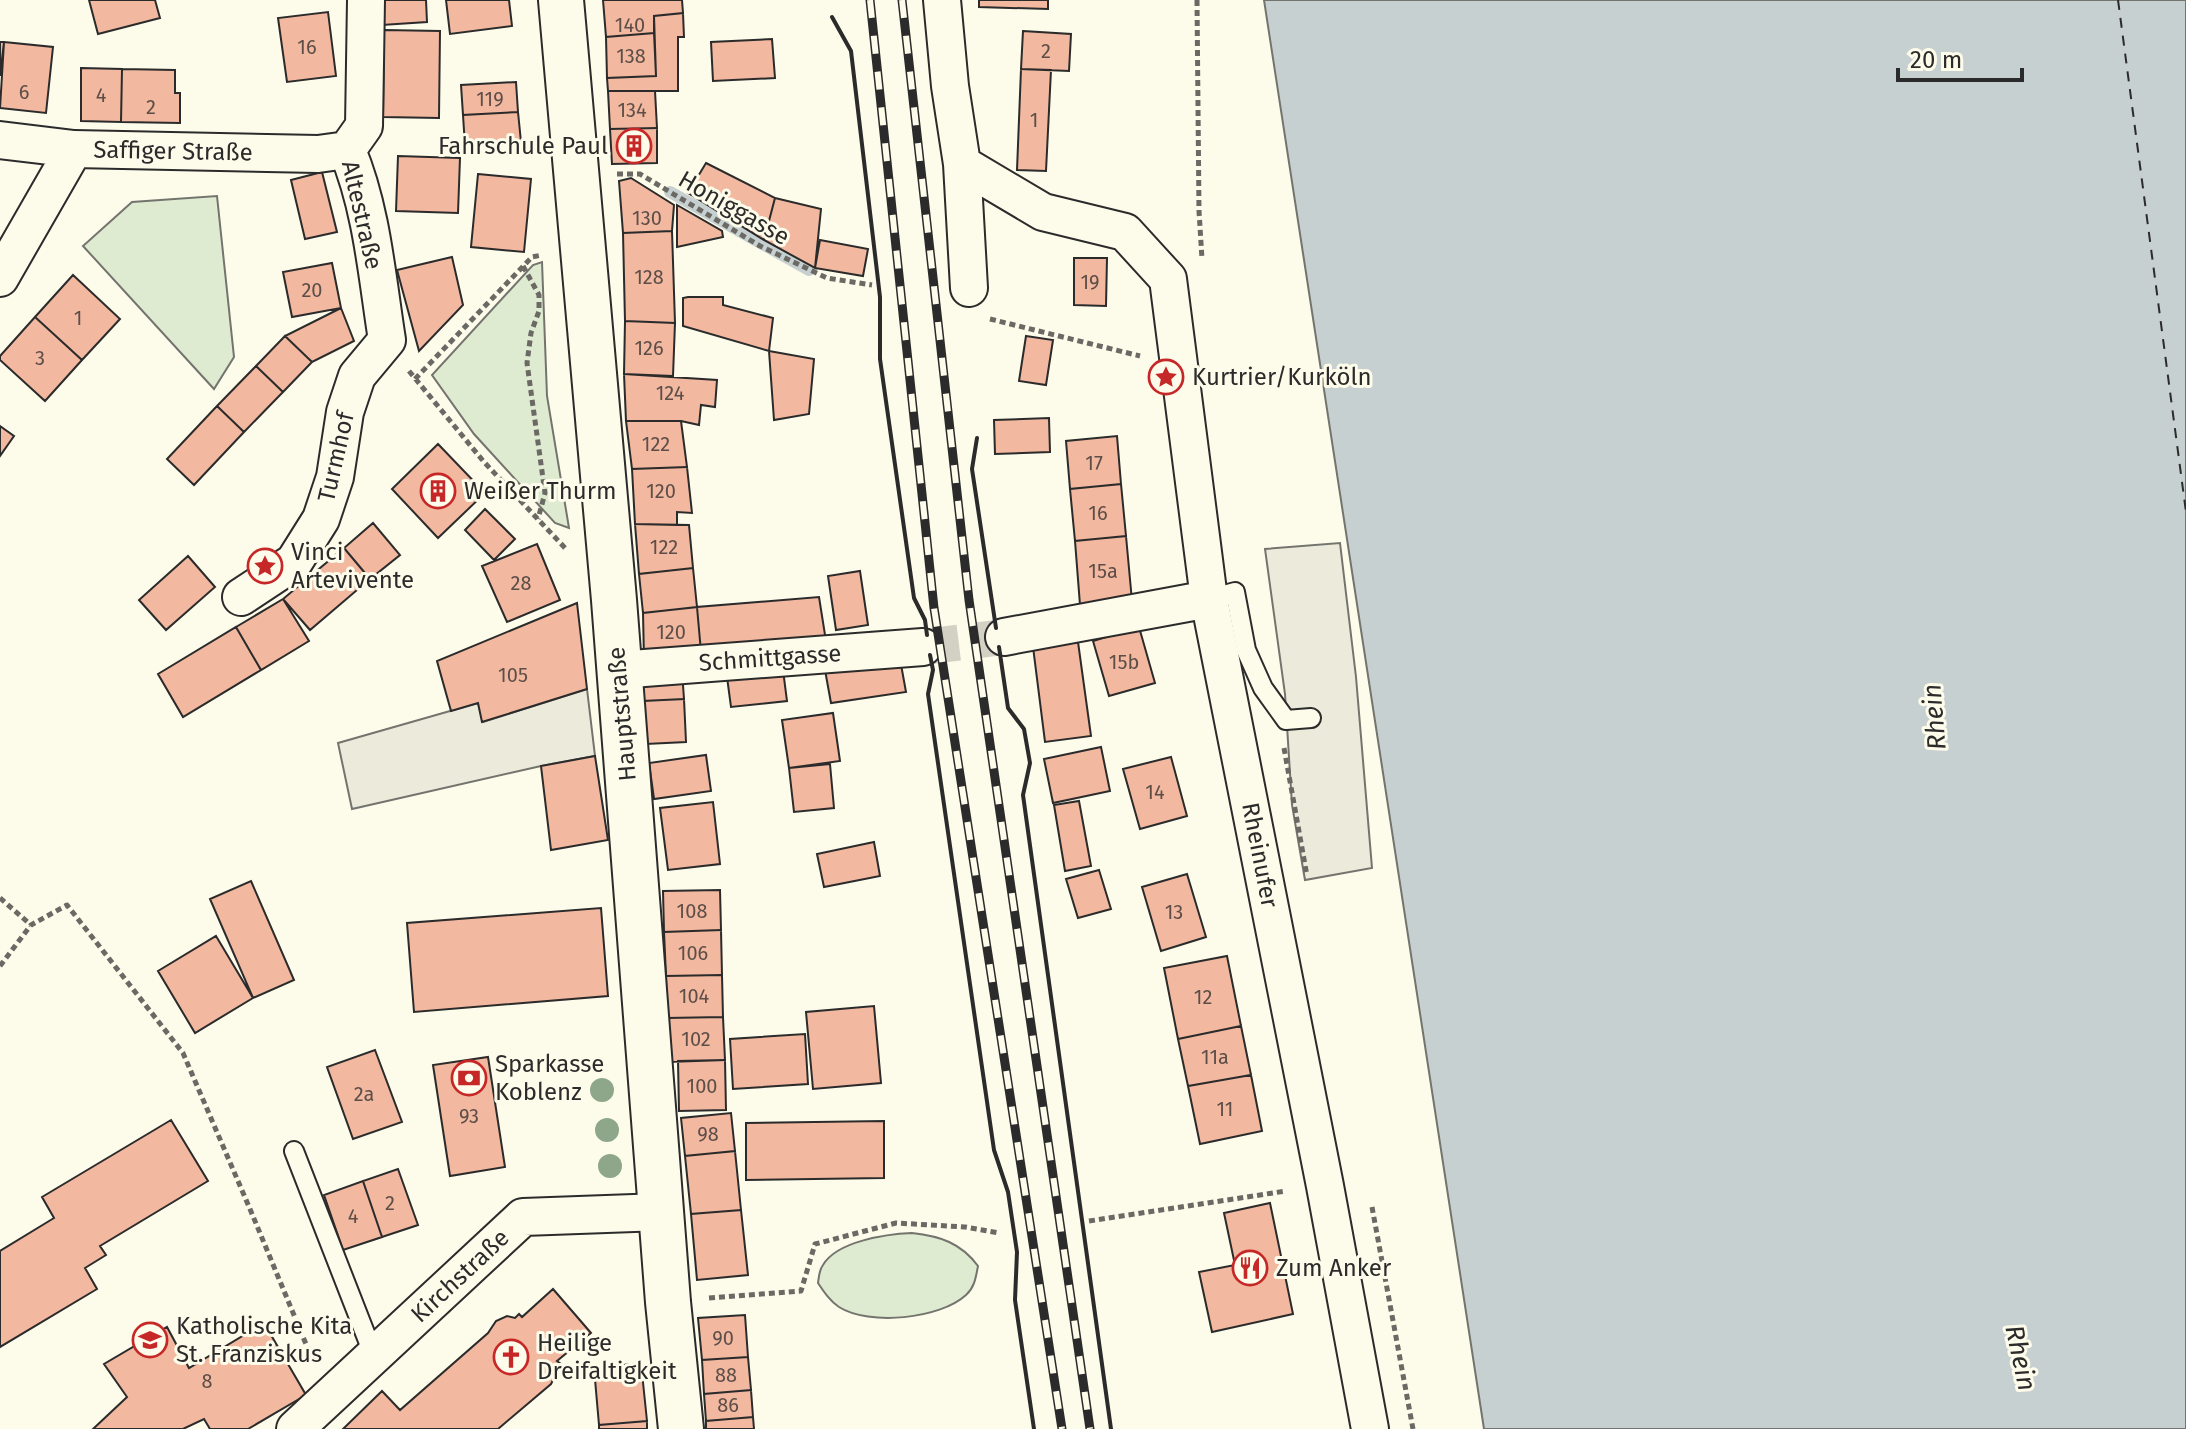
<svg xmlns="http://www.w3.org/2000/svg" width="2186" height="1429" font-family="'Fira Sans',sans-serif">
<rect width="100%" height="100%" fill="#fdfbea"/>
<path fill="#deebd1" stroke="#74746e" stroke-width="2" d="M217,196L234,357L214,389L83,246L132,202Z
M542,262L547,396L569,528L555,523L474,434L432,375L533,265Z
M912,1233C940,1236 961,1243 978,1266C976,1276 975,1287 966,1295C940,1319 869,1326 839,1307C830,1301 824,1292 818,1283C819,1277 819,1270 823,1265C837,1241 887,1234 912,1233Z"/>
<path fill="#eceadb" stroke="#74746e" stroke-width="2" d="M1340,543L1356,677L1372,868L1305,880L1292,805L1285,694L1265,549Z
M587,689L595,756L541,766L352,809L338,743L478,703L483,722Z"/>
<path fill="#c7d0d0" stroke="#74746e" stroke-width="2" d="M1264,0H2186V1429H1484Z"/>
<g fill="none" stroke-linecap="round" stroke-linejoin="round">
<path stroke="#c7d0d0" stroke-width="12" d="M670,192L809,270"/>
<path stroke="#2b2b2b" stroke-width="2" stroke-dasharray="10 8" stroke-linecap="butt" d="M2118,0L2186,512"/>
</g>
<path fill="#f2b8a0" stroke="#2b2b2b" stroke-width="2" d="M89,0H155L160,18L98,34Z
M380,0H426L427,22L382,25Z
M446,0H509L512,26L450,34Z
M603,0H682L683,13L654,16V33L606,37Z
M979,0H1048V9L979,7Z
M328,12L336,76L287,82L278,18Z
M683,13L684,37H678V91H608L607,78L656,76L654,16Z
M384,30L440,31L439,118L383,117Z
M1023,31L1071,34L1069,71L1021,69Z
M654,33L656,76L607,78L606,37Z
M772,39L775,78L713,81L711,42Z
M0,42H4L0,76Z
M4,42L53,47L46,113L0,108Z
M81,68L122,69L121,122L81,121Z
M122,69L175,70V93H180V123L121,122Z
M1021,69L1051,70L1046,171L1017,170Z
M516,82L518,112L463,115L461,85Z
M608,91H655L657,128L610,129Z
M518,112L521,142L465,146L463,115Z
M657,128V163L612,164L610,129Z
M398,156L460,158L458,213L396,211Z
M706,163L775,198L764,240L688,193Z
M322,172L337,232L305,239L291,180Z
M478,174L531,179L524,252L471,247Z
M631,178L674,205L672,231L623,233L619,181Z
M775,198L821,209L815,268L764,240Z
M677,205L722,231L723,237L677,247Z
M672,231L675,323L625,321L623,233Z
M820,240L868,249L863,276L815,268Z
M452,257L463,305L419,351L397,270Z
M1074,258H1107L1106,306L1074,305Z
M332,263L341,308L292,317L283,272Z
M73,275L120,319L82,360L35,317Z
M688,297H723V305L773,318L769,351L683,326V298Z
M341,308L354,341L312,362L285,336Z
M35,317L82,360L45,401L0,360V356Z
M625,321L675,323L673,376L624,374Z
M285,336L312,362L283,392L256,366Z
M1026,336L1053,340L1046,385L1019,381Z
M769,351L814,359L809,414L774,420Z
M256,366L283,392L244,432L217,406Z
M624,374L717,380L715,407L701,405L699,425L681,421H626Z
M217,406L244,432L194,485L167,459Z
M1049,418L1050,452L995,454L994,420Z
M626,421H681L687,467L632,469Z
M0,426L14,436L0,456Z
M1117,436L1121,484L1070,489L1066,441Z
M438,444L485,493L438,538L392,489Z
M687,467L692,513L677,512V525L635,524L632,469Z
M1121,484L1126,536L1075,541L1070,489Z
M485,509L515,539L494,560L465,530Z
M373,523L400,555L370,579L344,548Z
M635,524L689,525L693,568L639,574Z
M1126,536L1132,601L1080,605L1075,541Z
M537,544L560,600L507,622L482,566Z
M344,548L370,579L310,630L283,599Z
M188,556L215,587L166,630L139,600Z
M693,568L697,607L643,613L639,574Z
M860,571L868,625L836,630L828,576Z
M819,597L826,641L701,652L697,607Z
M283,599L309,641L261,670L236,627Z
M577,603L587,689L482,722L478,703L451,711L437,661Z
M697,607L701,652L644,660L643,613Z
M236,627L261,670L183,717L158,674Z
M1139,627L1155,683L1109,696L1093,641Z
M1078,642L1091,736L1045,742L1033,647Z
M900,659L906,692L831,703L825,670Z
M783,670L787,701L731,707L727,677Z
M682,671L684,699L643,701L642,675Z
M684,699L686,742L646,744L643,701Z
M833,713L840,761L789,768L782,720Z
M1101,747L1110,791L1053,803L1044,759Z
M706,755L711,791L654,799L649,763Z
M595,756L608,840L551,850L541,766Z
M1171,757L1187,816L1140,829L1123,769Z
M830,764L834,808L794,812L789,768Z
M1079,801L1091,866L1065,871L1054,805Z
M713,802L720,864L668,870L660,808Z
M874,842L880,876L824,887L817,854Z
M1099,870L1111,909L1078,918L1066,879Z
M1187,874L1206,937L1161,951L1142,887Z
M251,881L294,980L253,998L210,899Z
M720,890L721,930L664,932L663,891Z
M601,908L608,996L414,1012L407,923Z
M721,930L722,975L666,976L664,932Z
M216,936L253,998L195,1033L158,971Z
M1227,956L1241,1026L1178,1039L1164,968Z
M722,975L723,1017L667,1018L666,976Z
M874,1006L881,1083L813,1089L806,1012Z
M723,1017L725,1060L668,1062L667,1018Z
M1241,1026L1251,1075L1188,1086L1178,1039Z
M805,1034L808,1084L733,1089L730,1039Z
M375,1050L402,1122L353,1139L327,1067Z
M488,1057L505,1167L450,1176L433,1065Z
M725,1060L726,1110L679,1111L678,1061Z
M1251,1075L1262,1131L1200,1144L1188,1086Z
M731,1113L735,1151L685,1156L681,1118Z
M171,1120L208,1181L100,1246L106,1255L85,1268L97,1289L0,1347V1251L54,1218L42,1197Z
M884,1121V1178L746,1180V1123Z
M735,1151L741,1210L691,1214L685,1156Z
M398,1169L418,1225L382,1237L363,1181Z
M363,1181L382,1237L343,1250L324,1195Z
M1270,1203L1293,1314L1212,1332L1199,1272L1235,1265L1224,1213Z
M741,1210L748,1275L697,1280L691,1214Z
M553,1289L591,1333L557,1361L561,1364L551,1384L498,1429H343L382,1391L400,1410L488,1333L496,1321L507,1316L515,1318L519,1314L522,1317Z
M745,1315L748,1357L702,1360L698,1318Z
M264,1323L306,1395L248,1429H210L204,1419L183,1429H93L127,1397L104,1364L167,1327L189,1368Z
M748,1357L751,1390L704,1394L702,1360Z
M641,1363L647,1421L599,1425L594,1368Z
M751,1390L753,1417L706,1421L704,1394Z
M753,1417L754,1429H706V1421Z
M647,1421V1429H599V1425Z"/>
<g fill="none" stroke-linecap="round" stroke-linejoin="round">
<path stroke="#d3d1c4" stroke-width="36" stroke-dasharray="36 18" stroke-linecap="butt" d="M923,647L1004,637"/>
<g stroke="#2b2b2b" stroke-width="22">
<path id="lane" d="M1209,599L1235,592L1246,650L1263,688L1286,720L1311,718
M294,1151L374,1356"/>
</g>
<g stroke="#2b2b2b" stroke-width="40">
<path id="street" d="M942,0L950,86L962,164L969,288
M0,140L74,149L318,154L347,150
M347,150L364,126L366,0
M962,164L1043,212L1125,232L1168,279L1209,599L1325,1186L1370,1429
M0,278L74,149
M241,597L294,562L321,519L335,477L345,412L357,376L387,340C377,277 372,209 347,150
M1004,637L1209,599
M618,670L923,647
M295,1429L523,1217L662,1212"/>
</g>
<g stroke="#2b2b2b" stroke-width="48">
<path id="secondary" d="M561,0L614,600L668,1302L681,1429"/>
</g>
<path stroke="#6a6964" stroke-width="5" stroke-dasharray="6 4" stroke-linecap="butt" d="M1197,0L1199,211L1202,259
M617,174H640L760,246L827,278L872,285
M523,266L539,295V311L531,333L527,363L545,493L538,519
M990,319L1140,356
M409,371L484,462L566,549
M415,379L532,257L542,255
M1284,748L1307,876
M0,898L31,925
M0,966L31,925L67,905L183,1053L250,1209L313,1361
M1372,1207L1413,1429
M1089,1221L1286,1191
M709,1298L801,1291L815,1244L896,1223L965,1227L999,1233"/>
<use href="#lane" stroke="#fdfbea" stroke-width="18"/>
<use href="#street" stroke="#fdfbea" stroke-width="36"/>
<use href="#secondary" stroke="#fdfbea" stroke-width="44"/>
<g stroke="#2b2b2b" stroke-width="9">
<path id="rail" d="M870,0L934,608L1062,1429
M902,0L969,600L1090,1429"/>
</g>
<use href="#rail" stroke="#fdfbea" stroke-width="6" stroke-dasharray="18" stroke-linecap="butt"/>
<path stroke="#2b2b2b" stroke-width="4" d="M832,17L851,51L880,297V359L914,598L925,620L927,635
M977,438L972,469L996,628
M999,647L1008,708L1024,729L1030,763L1023,795L1111,1429
M930,655L933,670L928,694L994,1150L1008,1192L1017,1252L1015,1300L1034,1429"/>
</g>
<g fill="#8ea78a">
<circle cx="602" cy="1090" r="12"/>
<circle cx="607" cy="1130" r="12"/>
<circle cx="610" cy="1166" r="12"/>
</g>
<defs>
<g id="building-ring" transform="scale(1.8)"><circle r="9.5" fill="#fdfbea" stroke="#c62828" stroke-width="1.5"/><path d="M-4-6H4V6H1V3H-1V6H-4ZM-2.5-4.3h1.7v1.8h-1.7ZM.8-4.3h1.7v1.8H.8ZM-2.5-1h1.7V.8h-1.7ZM.8-1h1.7V.8H.8Z" fill="#c62828"/></g>
<g id="sight-ring" transform="scale(1.8)"><circle r="9.5" fill="#fdfbea" stroke="#c62828" stroke-width="1.5"/><path d="M0-6L1.8-2.2L6-1.7L2.9 1.2L3.7 5.4L0 3.3L-3.7 5.4L-2.9 1.2L-6-1.7L-1.8-2.2Z" fill="#c62828"/></g>
<g id="bank-ring" transform="scale(1.8)"><circle r="9.5" fill="#fdfbea" stroke="#c62828" stroke-width="1.5"/><path d="M-6-4H6V4H-6ZM0-2.3a2.3 2.3 0 1 0 0 4.6a2.3 2.3 0 1 0 0-4.6Z" fill="#c62828"/></g>
<g id="restaurant-ring" transform="scale(1.8)"><circle r="9.5" fill="#fdfbea" stroke="#c62828" stroke-width="1.5"/><path d="M-5-6h1v4h1v-4h1v4h1v-4h1v5L-1.5 .5V6h-2V.5L-5-1ZM5-6V6H3V1.5H1.5Q1.5-4 5-6Z" fill="#c62828"/></g>
<g id="school-ring" transform="scale(1.8)"><circle r="9.5" fill="#fdfbea" stroke="#c62828" stroke-width="1.5"/><path d="M0-5L7-2L0 1L-7-2ZM-4 1L0 2.5L4 1V4Q0 6-4 4Z" fill="#c62828"/></g>
<g id="church-ring" transform="scale(1.8)"><circle r="9.5" fill="#fdfbea" stroke="#c62828" stroke-width="1.5"/><path d="M-1.2-6h2.4v3.5h3.3v2.4h-3.3V6h-2.4V-.1h-3.3v-2.4h3.3Z" fill="#c62828"/></g>
</defs>
<g fill-rule="evenodd">
<use href="#building-ring" x="634" y="146"/>
<use href="#sight-ring" x="1166" y="377"/>
<use href="#building-ring" x="438" y="491"/>
<use href="#sight-ring" x="265" y="566"/>
<use href="#bank-ring" x="469" y="1078"/>
<use href="#restaurant-ring" x="1250" y="1268"/>
<use href="#school-ring" x="150" y="1340"/>
<use href="#church-ring" x="511" y="1357"/>
</g>
<g text-anchor="middle" stroke-width="6" stroke-linejoin="round" paint-order="stroke">
<g font-size="20" fill="#5d4e48">
<text x="630" y="32">140</text>
<text x="307" y="54">16</text>
<text x="1046" y="58">2</text>
<text x="631" y="63">138</text>
<text x="24" y="99">6</text>
<text x="101" y="102">4</text>
<text x="490" y="106">119</text>
<text x="151" y="114">2</text>
<text x="632" y="117">134</text>
<text x="1034" y="127">1</text>
<text x="647" y="225">130</text>
<text x="649" y="284">128</text>
<text x="1090" y="289">19</text>
<text x="312" y="297">20</text>
<text x="78" y="325">1</text>
<text x="649" y="355">126</text>
<text x="40" y="365">3</text>
<text x="670" y="400">124</text>
<text x="656" y="451">122</text>
<text x="1094" y="470">17</text>
<text x="661" y="498">120</text>
<text x="1098" y="520">16</text>
<text x="664" y="554">122</text>
<text x="1103" y="578">15a</text>
<text x="521" y="590">28</text>
<text x="671" y="639">120</text>
<text x="1124" y="669">15b</text>
<text x="513" y="682">105</text>
<text x="1155" y="799">14</text>
<text x="692" y="918">108</text>
<text x="1174" y="919">13</text>
<text x="693" y="960">106</text>
<text x="694" y="1003">104</text>
<text x="1203" y="1004">12</text>
<text x="696" y="1046">102</text>
<text x="1215" y="1064">11a</text>
<text x="702" y="1093">100</text>
<text x="364" y="1101">2a</text>
<text x="1225" y="1116">11</text>
<text x="469" y="1123">93</text>
<text x="708" y="1141">98</text>
<text x="390" y="1210">2</text>
<text x="353" y="1223">4</text>
<text x="723" y="1345">90</text>
<text x="726" y="1382">88</text>
<text x="207" y="1388">8</text>
<text x="728" y="1412">86</text>
</g>
<g font-size="24" fill="#2b2b2b" stroke="#fdfbea" text-anchor="start">
<text x="608" y="154" text-anchor="end">Fahrschule Paul</text>
<text x="1192" y="385">Kurtrier/Kurköln</text>
<text x="464" y="499">Weißer Thurm</text>
<text x="291" y="560">Vinci<tspan x="291" dy="28">Artevivente</tspan></text>
<text x="495" y="1072">Sparkasse<tspan x="495" dy="28">Koblenz</tspan></text>
<text x="1276" y="1276">Zum Anker</text>
<text x="176" y="1334">Katholische Kita<tspan x="176" dy="28">St. Franziskus</tspan></text>
<text x="537" y="1351">Heilige<tspan x="537" dy="28">Dreifaltigkeit</tspan></text>
</g>
<g font-size="24" fill="#2b2b2b" stroke="#fdfbea">
<text transform="translate(173 151) rotate(1)" y="8">Saffiger Straße</text>
<text transform="translate(734 208) rotate(30)" y="8">Honiggasse</text>
<text transform="translate(362 215) rotate(77)" y="8">Altestraße</text>
<text transform="translate(336 457) rotate(-77)" y="8">Turmhof</text>
<text transform="translate(770 658) rotate(-4)" y="8">Schmittgasse</text>
<text transform="translate(622 714) rotate(-95)" y="8">Hauptstraße</text>
<text transform="translate(1260 855) rotate(79)" y="8">Rheinufer</text>
<text transform="translate(460 1276) rotate(-43)" y="8">Kirchstraße</text>
</g>
<g font-size="26" font-style="italic" fill="#2b2b2b" stroke="#fdfbea">
<text transform="translate(1934 717) rotate(-95)" y="9">Rhein</text>
<text transform="translate(2021 1358) rotate(78)" y="9">Rhein</text>
</g>
</g>
<path d="M1898 68v12h124v-12" fill="none" stroke="#2b2b2b" stroke-width="4"/>
<text x="1910" y="68" font-size="24" fill="#2b2b2b" stroke="#fdfbea" stroke-width="6" paint-order="stroke">20 m</text>
</svg>
